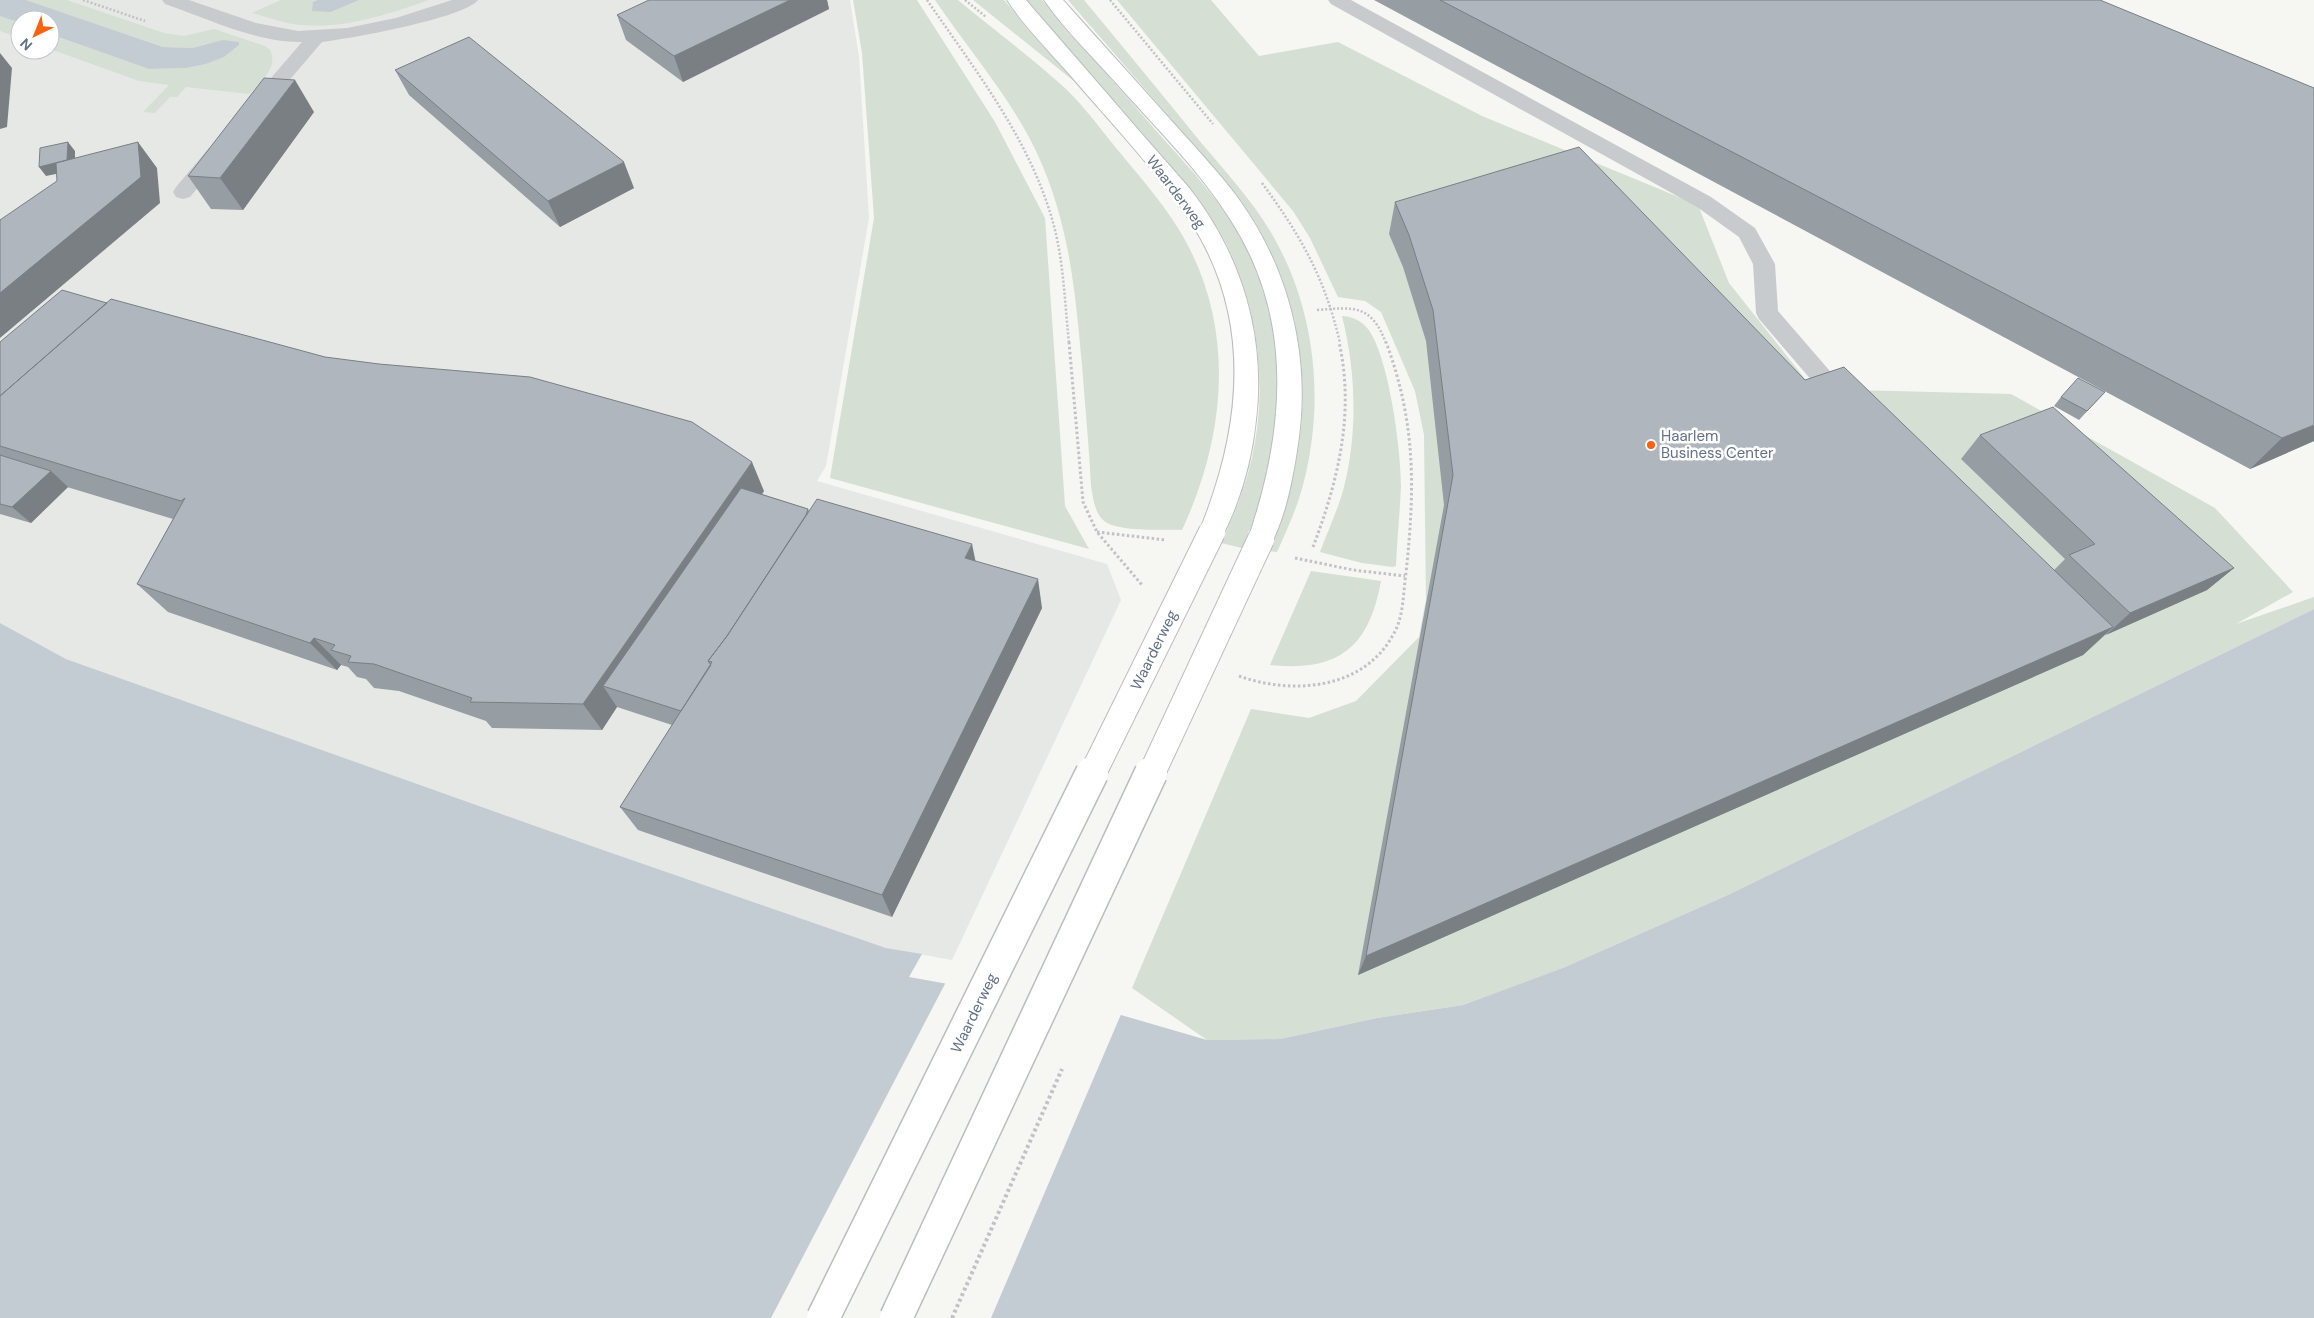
<svg xmlns="http://www.w3.org/2000/svg" width="2314" height="1318" font-family="'DM Sans',sans-serif">
<rect width="100%" height="100%" fill="#f6f6f2"/>
<path fill="#e6e8e6" fill-rule="evenodd" d="M0,0H850L859,57L869,218L826,466L817,481L1107,564L1121,600L952,960L886,948L603,850L66,659L0,623ZM20,20H50V50H20Z"/>
<path fill="#d6dfd3" d="M26,0H67L164,33L184,36L214,29L265,46L270,50C279,68 260,82 249,94L186,87L177,97H170L155,113L143,112L169,85L139,81L50,49V34L149,69L186,68L206,64L224,57L239,45L206,44L192,48L163,47Z
M281,0H316L313,2L331,12L359,0H429C386,15 339,31 293,24C279,22 265,16 252,13Z
M853,0H917L995,122L1045,218L1065,506L1089,549L830,478L874,218L862,53Z
M935,0H958C994,30 1032,58 1066,89C1086,108 1104,134 1122,155C1144,182 1168,209 1185,240C1236,332 1225,438 1182,530C1165,529 1114,533 1102,519C1094,510 1093,497 1091,486C1089,445 1085,405 1082,365C1075,289 1069,221 1036,151C1011,98 968,49 935,0Z
M973,0H1004L1075,82Z
M1027,0H1042C1081,45 1120,89 1159,134C1190,169 1225,205 1246,248C1282,323 1288,415 1262,495C1257,513 1249,531 1242,548L1221,543C1228,528 1235,513 1240,498C1271,416 1265,317 1224,240C1202,199 1169,164 1139,129C1101,86 1064,43 1027,0Z
M1068,0H1084C1121,45 1158,89 1194,134C1221,167 1252,199 1273,236C1316,311 1325,402 1303,485C1297,508 1287,530 1277,552L1269,551C1320,432 1315,299 1236,194Z
M1117,0H1211L1259,56L1338,42L1482,116L1698,205L1729,283L1813,389L2011,394L2215,508L2293,592L2236,624L2314,597V609L1730,894L1565,967L1463,1005L1377,1018L1280,1039L1207,1040L1132,988L1251,709L1309,718L1356,701L1419,637L1426,599L1424,435L1415,391L1381,312L1365,301L1338,297L1310,238L1293,211Z
M0,16L20,23V38L0,31Z
M1342,316C1351,316 1362,321 1368,329C1389,357 1401,450 1401,485C1400,512 1397,539 1396,566L1393,567L1362,563L1320,552C1328,530 1338,510 1344,487C1358,431 1356,372 1342,316Z
M1311,571L1381,581C1369,648 1338,672 1270,665Z"/>
<path fill="#c3ccd3" d="M0,0H26L163,47L192,48L223,40L239,42V45L224,57L206,64L186,68L149,69L50,34V20H20V23L0,16Z
M317,0H359L331,12L312,11L313,2Z
M2314,609V1318H0V623L66,659L603,850L886,948L922,954L909,977L1121,1015L1207,1040L1280,1039L1377,1018L1463,1005L1565,967L1730,894Z"/>
<path fill="#f6f6f2" d="M947,980L1122,1012L991,1318H771Z"/>
<g fill="none" stroke-linecap="round" stroke-linejoin="round">
<g stroke="#babdc1" stroke-width="2">
<path id="major" d="M1007,0H1026C1062,42 1099,84 1135,126C1153,147 1172,168 1190,189C1242,256 1266,336 1256,420C1252,460 1240,503 1221,539L1212,542L1203,539L1199,532C1241,430 1254,322 1192,224C1159,173 1110,122 1070,75C1049,51 1025,27 1007,0Z
M1044,0H1063C1098,39 1134,79 1169,118C1192,144 1217,170 1238,198C1288,267 1310,352 1299,437C1294,473 1287,514 1270,546L1261,549L1252,546L1248,539C1285,431 1295,319 1230,219C1201,173 1162,134 1126,94C1100,64 1066,32 1044,0Z"/>
</g>
<path stroke="#c0c2c4" stroke-width="2.5" stroke-dasharray="2 2" stroke-linecap="butt" d="M83,0L145,21
M927,0C977,73 1033,143 1055,230C1064,267 1065,306 1069,343
M965,0L986,17
M1110,0L1213,124
M1262,183C1301,236 1325,278 1340,343
M1317,310C1354,307 1371,304 1386,343"/>
<path stroke="#c0c2c4" stroke-width="3" stroke-dasharray="2.5 2.5" stroke-linecap="butt" d="M1069,342L1083,502L1097,532L1142,585
M1097,532L1166,540
M1313,547C1338,481 1355,413 1339,342
M1295,558L1353,570L1405,576
M1239,676C1292,695 1363,690 1393,635C1404,617 1403,593 1406,573C1415,488 1416,423 1386,342"/>
<path fill="#c8cbce" fill-rule="evenodd" d="M162,0H189L256,23L298,31L347,28L396,18L452,0H478C465,18 348,39 322,42L263,111L256,113L249,111L246,107L302,42C257,43 206,18 165,4Z
M1328,0H1351L1711,197L1755,228L1775,264L1778,311L1829,370L1833,376L1829,382L1821,384L1813,382L1759,319L1756,313L1753,264L1739,237L1697,207L1331,4Z
M216,147L223,148L226,153L223,158L190,197L183,199L176,197L173,192L176,187L209,148Z"/>
<use href="#major" fill="#fff" fill-rule="evenodd"/>
<g stroke="#babdc1" stroke-width="28" stroke-linecap="butt">
<path id="major-bridge-far1" d="M1092,775L1212,532
M1151,775L1261,539"/>
</g>
<g stroke="#babdc1" stroke-width="35" stroke-linecap="butt">
<path id="major-bridge" d="M823,1318L1092,773
M896,1318L1151,773"/>
</g>
<path stroke="#c0c2c4" stroke-width="4" stroke-dasharray="3 3" stroke-linecap="butt" d="M952,1318L1062,1069"/>
<use href="#major-bridge-far1" stroke="#fff" stroke-width="26"/>
<use href="#major-bridge" stroke="#fff" stroke-width="32"/>
</g>
<path fill="#969da3" d="M649,0H827L829,9L683,82L626,40L617,15Z
M1374,0H2100L2314,441L2250,469Z
M395,70L634,188L560,227L409,95Z
M314,112L243,210L211,209L188,176Z
M1395,202L1805,380L2054,570L2065,559L1961,459L1980,435L2234,568L2207,590L2105,635L2083,655L1358,975L1444,505L1426,341L1403,267L1389,234Z
M0,342L764,491L762,494L808,509L809,511L975,561L1042,608L892,917L638,830L620,807L672,725L617,707L602,730L492,728L486,721L399,691L374,688L366,679L357,677L348,667L341,665L337,670L168,612L137,584L173,519L67,487H68L31,523L0,514Z
M2105,392L2079,420L2054,406L2061,397Z"/>
<path fill="#7a7f84" d="M790,0H827L829,9L683,82L674,56Z
M0,53L12,68L7,127L0,129Z
M295,80L314,112L243,210L220,178Z
M68,142L75,151V170L46,176L39,167Z
M138,142L157,168L160,203L0,338V293Z
M624,162L634,188L560,227L548,201Z
M2314,425V441L2250,469L2282,438Z
M752,462L764,491L626,693L603,686L617,707L602,730L583,704Z
M51,471L68,487L31,523L12,507Z
M972,544L978,573L965,558Z
M2234,568L2207,590L2106,635L2130,613Z
M1038,579L1042,608L892,917L882,895Z
M2113,627L2083,655L1358,975L1366,956Z
M314,638L341,665L337,670L310,643Z"/>
<path fill="#afb6bd" stroke="#7a7f84" d="M649,0H790L674,56L617,15Z
M1440,0H2100L2314,88V425L2282,438Z
M469,37L624,162L548,201L395,70Z
M264,78L295,80L220,178L188,176Z
M68,142L67,160L39,167L40,148Z
M138,142L141,177L0,293V220L57,181L56,163Z
M1579,147L1805,380L1844,367L2113,627L1366,956L1453,475L1433,310L1409,235L1395,202Z
M62,290L107,303L0,396V342Z
M111,299L325,357L379,364L530,377L692,422L752,462L583,704L470,702L472,698L374,664L348,662L351,656L331,650L335,645L314,638L310,643L137,584L185,498L181,501L0,446V396Z
M2078,378L2105,392L2087,411L2061,397Z
M2053,407L2234,568L2130,613L2069,555L2095,544L1980,435Z
M0,455L51,471L12,507L0,504Z
M741,488L808,509L806,515L727,636L708,661L711,665L681,711L603,686Z
M817,499L972,544L965,558L1038,579L882,895L620,807L712,662L708,661L727,636Z"/>
<circle fill="#f56313" stroke="#fff" stroke-width="2" cx="1651" cy="445" r="5"/>
<g text-anchor="middle" stroke-width="5" stroke-linejoin="round" paint-order="stroke">
<g font-size="15" fill="#627287" stroke="#fff">
<text transform="translate(1176 192) rotate(53)" y="5">Waarderweg</text>
<text transform="translate(1154 650) rotate(-64)" y="5">Waarderweg</text>
<text transform="translate(974 1013) rotate(-64)" y="5">Waarderweg</text>
</g>
<g font-size="15" fill="#627287" stroke="#fff" text-anchor="start">
<text x="1661" y="441">Haarlem<tspan x="1661" dy="17">Business Center</tspan></text>
</g>
</g>
<g transform="translate(35 35) rotate(223)"><circle r="24" fill="#ffffff" stroke="#c0c7cf"/>
<path d="M0-4L9 19L0 12L-9 19Z" fill="#f56313"/>
<text y="-8" font-size="14" font-weight="bold" text-anchor="middle" fill="#627287">N</text>
</g>
</svg>
